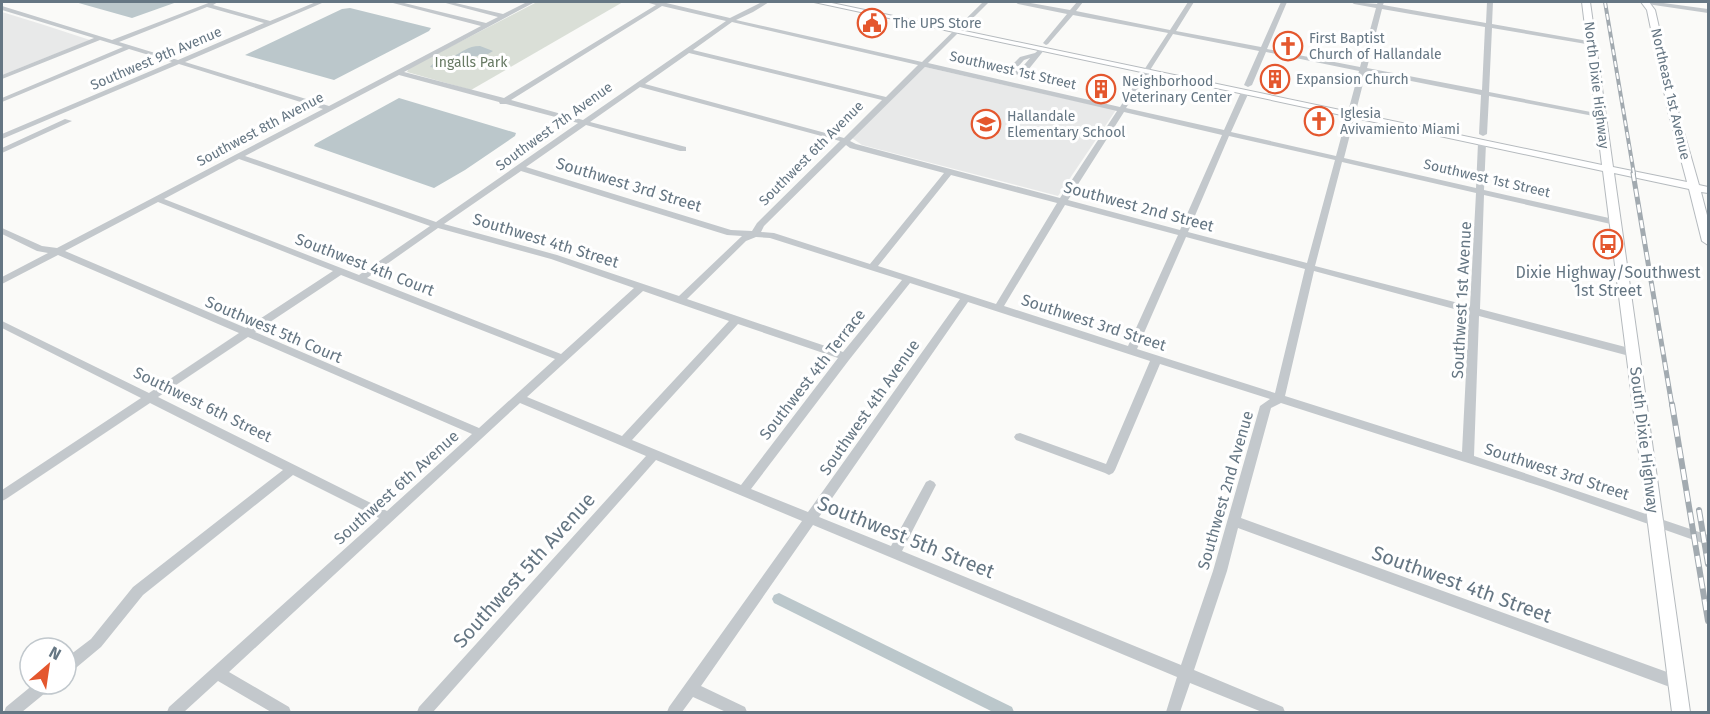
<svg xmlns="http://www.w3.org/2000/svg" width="1710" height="714" font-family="'Fira Sans',sans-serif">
<rect width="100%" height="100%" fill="#fafaf8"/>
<path fill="#e8e9e9" d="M2,12L41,24L90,40L2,75Z
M925,67L1116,110L1058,196L862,145L852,138Z"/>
<path fill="#dadfd7" d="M537,2H623L471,90L407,72L409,68Z"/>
<path fill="#bbc7cb" d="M75,2H177L132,18Z
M350,8L431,28L429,31L334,80L245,55L342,9Z
M480,46L493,51L488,54L461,59L445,69L430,67C436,59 444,61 452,57C463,52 467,46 480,46Z
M399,98L516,133L515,136L465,170L434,188L314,146L315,144Z"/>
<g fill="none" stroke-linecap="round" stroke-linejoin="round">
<path fill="#bbc7cb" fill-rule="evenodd" d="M779,593L1012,707L1014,712H993L774,603L772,599L774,595Z"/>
<g stroke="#b5babe" stroke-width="2">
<path id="major" d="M814,2H827L1602,165L1582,2H1590L1613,167L1687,182L1669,115L1647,10L1641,2H1649L1655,10L1679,115L1699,185L1708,187V193L1701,192L1708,219V245L1702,241L1689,189L1614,173L1690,712H1672L1603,171Z"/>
</g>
<path fill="#c3c8cc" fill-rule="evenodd" d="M211,2H218L213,5L270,21L316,2H323L322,3L185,62L329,106L481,26L393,3L392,2H400L486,23L498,17L442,2H451L503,14L527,2H534L533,3L404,72L504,98L656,5L649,3L648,2H662L730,18L762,2H769L753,12L736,20L922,62L983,2H989L928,63L1120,107L1168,33L1073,15L1048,44L1046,45L1043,43L1067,14L1018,4L1015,2H1025L1070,10L1077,2H1083L1076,11L1170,30L1188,2H1194L1176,31L1261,47L1281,2H1287L1267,49L1360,67L1376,8L1354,4L1351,2L1377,4L1378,2H1384L1383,5L1486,23L1487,2H1493L1492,24L1594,42L1595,43L1592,45L1492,28L1489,92L1601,114H1604V118L1489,96L1487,134L1483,136L1479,134L1481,95L1366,72L1344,158L1476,188L1478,143L1482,141L1486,143L1484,190L1618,220V224L1615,225L1484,195L1480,309L1633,349L1638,353L1633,357L1479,316L1474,456L1708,535V545L1543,487L1281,403L1271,408L1241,518L1678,676L1683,678L1685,683L1683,688L1678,690L1238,528L1227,571L1194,670L1283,707L1285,712H1262L1190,683L1180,712H1166L1177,677L813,525L701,686L745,707L747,712H726L693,697L682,712H667L669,707L802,521L656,460L433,712H417L419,707L646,456L520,403L229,672L289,707L291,712H271L218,681L184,712H167L169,707L379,518L293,475L143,595L101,647L71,672L66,674V658L91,639L133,587L283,470L150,403L6,499L2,501V490L141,398L2,328V321L149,393L239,333L58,255L2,284V277L48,253L37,251L2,234V228L42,246L57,248L323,109L179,64L2,139V134L172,62L129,49L2,102V98L123,47L100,40L2,79V75L94,38L2,10V6L112,40ZM662,6L726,21L583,120L511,100ZM207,7L264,23L178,60L119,42ZM1382,9L1485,27L1482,90L1367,68ZM732,22L918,65L886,97L693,50ZM1173,34L1259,51L1244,85L1248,87L1252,85L1266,52L1359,71L1336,156L1231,132L1249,92L1245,90L1241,92L1224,130L1126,108ZM689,53L882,100L844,138L645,84ZM925,67L1117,111L1060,198L856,144L850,141ZM399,75L499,102L500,104H506L578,123L436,222L245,156ZM640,87L840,141L757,223L752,231L731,230L526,167L586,125L680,151H686V147L590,122ZM1124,112L1222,135L1180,230L1068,200ZM1229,136L1335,160L1307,263L1188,232ZM846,145L850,148L944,173L870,264L774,233L761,232L764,226ZM239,159L430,226L359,275L164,199ZM1342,162L1476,193L1470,306L1315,266ZM521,171L727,235L742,236L679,296L557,255L444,224ZM951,175L1057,203L996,304L878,266ZM158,202L333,271L246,328L65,251ZM1065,205L1178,235L1128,346L1004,306ZM438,228L551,259L634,288L561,354L367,278ZM756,237L770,238L902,280L843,352L687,299L746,241ZM1186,237L1305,269L1275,393L1137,349ZM1314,271L1469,313L1462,452L1285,396ZM341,275L555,359L479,428L255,332ZM910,283L960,299L808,512L751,489L849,360ZM643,291L729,321L622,436L527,397ZM968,302L1150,361L1106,464L1020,433L1016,434L1014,437L1016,440L1105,473L1109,475L1113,473L1115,470L1160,364L1270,399L1260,406L1213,571L1181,665L902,551L936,485L934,482L930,480L926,482L891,546L819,517ZM738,324L838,358L741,485L632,440ZM248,337L472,434L387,511L158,397Z
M1644,2H1656L1708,9V13L1647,4Z
M1042,47L1045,49L1024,75L1007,74V70L1020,57L1035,53ZM1030,58L1019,71L1015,70L1024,60Z
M65,119L72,121L2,153V148Z
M34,684H52L50,689L22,712H4L6,707Z"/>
<use href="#major" fill="#fff" fill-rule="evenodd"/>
<g stroke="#a2aab0" stroke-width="4">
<path id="rail-far2" d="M1605,2L1634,174"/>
</g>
<g stroke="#a2aab0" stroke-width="5">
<path id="rail-far1" d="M1633,173L1672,406"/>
</g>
<g stroke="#a2aab0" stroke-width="6">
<path id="rail" d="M1672,404L1708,621
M1699,510L1708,564"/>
</g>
<use href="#rail-far2" stroke="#fff" stroke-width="2" stroke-dasharray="6" stroke-linecap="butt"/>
<use href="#rail-far1" stroke="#fff" stroke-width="3" stroke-dasharray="8" stroke-linecap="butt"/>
<use href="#rail" stroke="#fff" stroke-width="4" stroke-dasharray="11" stroke-linecap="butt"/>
</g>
<defs>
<g id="civic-ring" transform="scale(1.5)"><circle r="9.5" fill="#fff" stroke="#e4572e" stroke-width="1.5"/><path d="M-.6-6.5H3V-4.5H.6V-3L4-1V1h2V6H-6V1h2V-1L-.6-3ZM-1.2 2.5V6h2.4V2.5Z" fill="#e4572e"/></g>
<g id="church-ring" transform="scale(1.5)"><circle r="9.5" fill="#fff" stroke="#e4572e" stroke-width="1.5"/><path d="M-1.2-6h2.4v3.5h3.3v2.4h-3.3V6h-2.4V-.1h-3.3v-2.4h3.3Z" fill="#e4572e"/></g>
<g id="building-ring" transform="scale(1.5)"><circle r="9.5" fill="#fff" stroke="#e4572e" stroke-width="1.5"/><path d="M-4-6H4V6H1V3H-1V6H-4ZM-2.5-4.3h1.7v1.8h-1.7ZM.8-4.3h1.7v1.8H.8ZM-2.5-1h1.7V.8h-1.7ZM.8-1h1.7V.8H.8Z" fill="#e4572e"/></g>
<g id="school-ring" transform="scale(1.5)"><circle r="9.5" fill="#fff" stroke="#e4572e" stroke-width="1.5"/><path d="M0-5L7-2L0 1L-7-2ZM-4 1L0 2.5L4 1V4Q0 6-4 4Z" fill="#e4572e"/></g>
<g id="bus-ring" transform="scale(1.5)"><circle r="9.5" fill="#fff" stroke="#e4572e" stroke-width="1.5"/><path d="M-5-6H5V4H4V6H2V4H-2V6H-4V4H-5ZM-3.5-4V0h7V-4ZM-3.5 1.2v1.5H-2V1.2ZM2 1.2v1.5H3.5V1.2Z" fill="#e4572e"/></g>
</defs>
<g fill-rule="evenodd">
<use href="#civic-ring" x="872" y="23"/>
<use href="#church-ring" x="1288" y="46"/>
<use href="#building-ring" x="1275" y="79"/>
<use href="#building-ring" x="1101" y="89"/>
<use href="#church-ring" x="1319" y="121"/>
<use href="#school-ring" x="986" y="124"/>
<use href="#bus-ring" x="1608" y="244"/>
</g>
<g text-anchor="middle" stroke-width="6" stroke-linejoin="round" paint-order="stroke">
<g font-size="14" fill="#657683" stroke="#fff" text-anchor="start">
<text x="893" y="28">The UPS Store</text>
<text x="1309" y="43">First Baptist<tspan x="1309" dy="16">Church of Hallandale</tspan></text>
<text x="1296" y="84">Expansion Church</text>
<text x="1122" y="86">Neighborhood<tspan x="1122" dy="16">Veterinary Center</tspan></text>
<text x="1340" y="118">Iglesia<tspan x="1340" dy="16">Avivamiento Miami</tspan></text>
<text x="1007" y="121">Hallandale<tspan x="1007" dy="16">Elementary School</tspan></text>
</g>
<g font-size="14" fill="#657683" stroke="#fff">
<text transform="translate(156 58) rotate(-23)" y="5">Southwest 9th Avenue</text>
<text transform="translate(1013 70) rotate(13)" y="5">Southwest 1st Street</text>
<text transform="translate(1597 85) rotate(83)" y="5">North Dixie Highway</text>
<text transform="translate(1671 94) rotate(77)" y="5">Northeast 1st Avenue</text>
<text transform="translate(554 126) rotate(-36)" y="5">Southwest 7th Avenue</text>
<text transform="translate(260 129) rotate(-28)" y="5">Southwest 8th Avenue</text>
<text transform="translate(811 153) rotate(-45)" y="5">Southwest 6th Avenue</text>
<text transform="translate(1487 178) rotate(13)" y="5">Southwest 1st Street</text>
</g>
<g font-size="14" fill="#687a64" stroke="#fff">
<text x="471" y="67">Ingalls Park</text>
</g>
<g font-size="16" fill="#657683" stroke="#fff">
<text transform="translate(629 184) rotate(17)" y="6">Southwest 3rd Street</text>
<text transform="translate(1139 206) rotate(15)" y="6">Southwest 2nd Street</text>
<text transform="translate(546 240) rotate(17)" y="6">Southwest 4th Street</text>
<text transform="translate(365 264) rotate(21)" y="6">Southwest 4th Court</text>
<text transform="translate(1461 300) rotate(-87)" y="6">Southwest 1st Avenue</text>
<text transform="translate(1094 322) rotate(18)" y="6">Southwest 3rd Street</text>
<text transform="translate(274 329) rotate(23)" y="6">Southwest 5th Court</text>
<text transform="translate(812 374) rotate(-52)" y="6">Southwest 4th Terrace</text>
<text transform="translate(203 404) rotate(26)" y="6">Southwest 6th Street</text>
<text transform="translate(869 407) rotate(-55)" y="6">Southwest 4th Avenue</text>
<text transform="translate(1645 440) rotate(83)" y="6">South Dixie Highway</text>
<text transform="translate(1557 471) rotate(18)" y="6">Southwest 3rd Street</text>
<text transform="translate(396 487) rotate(-42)" y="6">Southwest 6th Avenue</text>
<text transform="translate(1225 490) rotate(-74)" y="6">Southwest 2nd Avenue</text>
</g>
<g font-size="16" fill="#657683" stroke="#fff">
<text x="1608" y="278">Dixie Highway/Southwest<tspan x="1608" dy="18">1st Street</tspan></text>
</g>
<g font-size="20" fill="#657683" stroke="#fff">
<text transform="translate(906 537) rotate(22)" y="7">Southwest 5th Street</text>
<text transform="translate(524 570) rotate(-48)" y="7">Southwest 5th Avenue</text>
<text transform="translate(1462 584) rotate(20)" y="7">Southwest 4th Street</text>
</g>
</g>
<rect width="1710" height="714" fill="none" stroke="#657683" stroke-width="6"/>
<g transform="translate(48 666) rotate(29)"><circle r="28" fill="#ffffff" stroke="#c1c8cd" stroke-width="1.5"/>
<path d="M0-4.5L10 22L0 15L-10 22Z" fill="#e4572e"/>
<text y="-9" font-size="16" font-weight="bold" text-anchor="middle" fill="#657683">N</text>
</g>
</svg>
